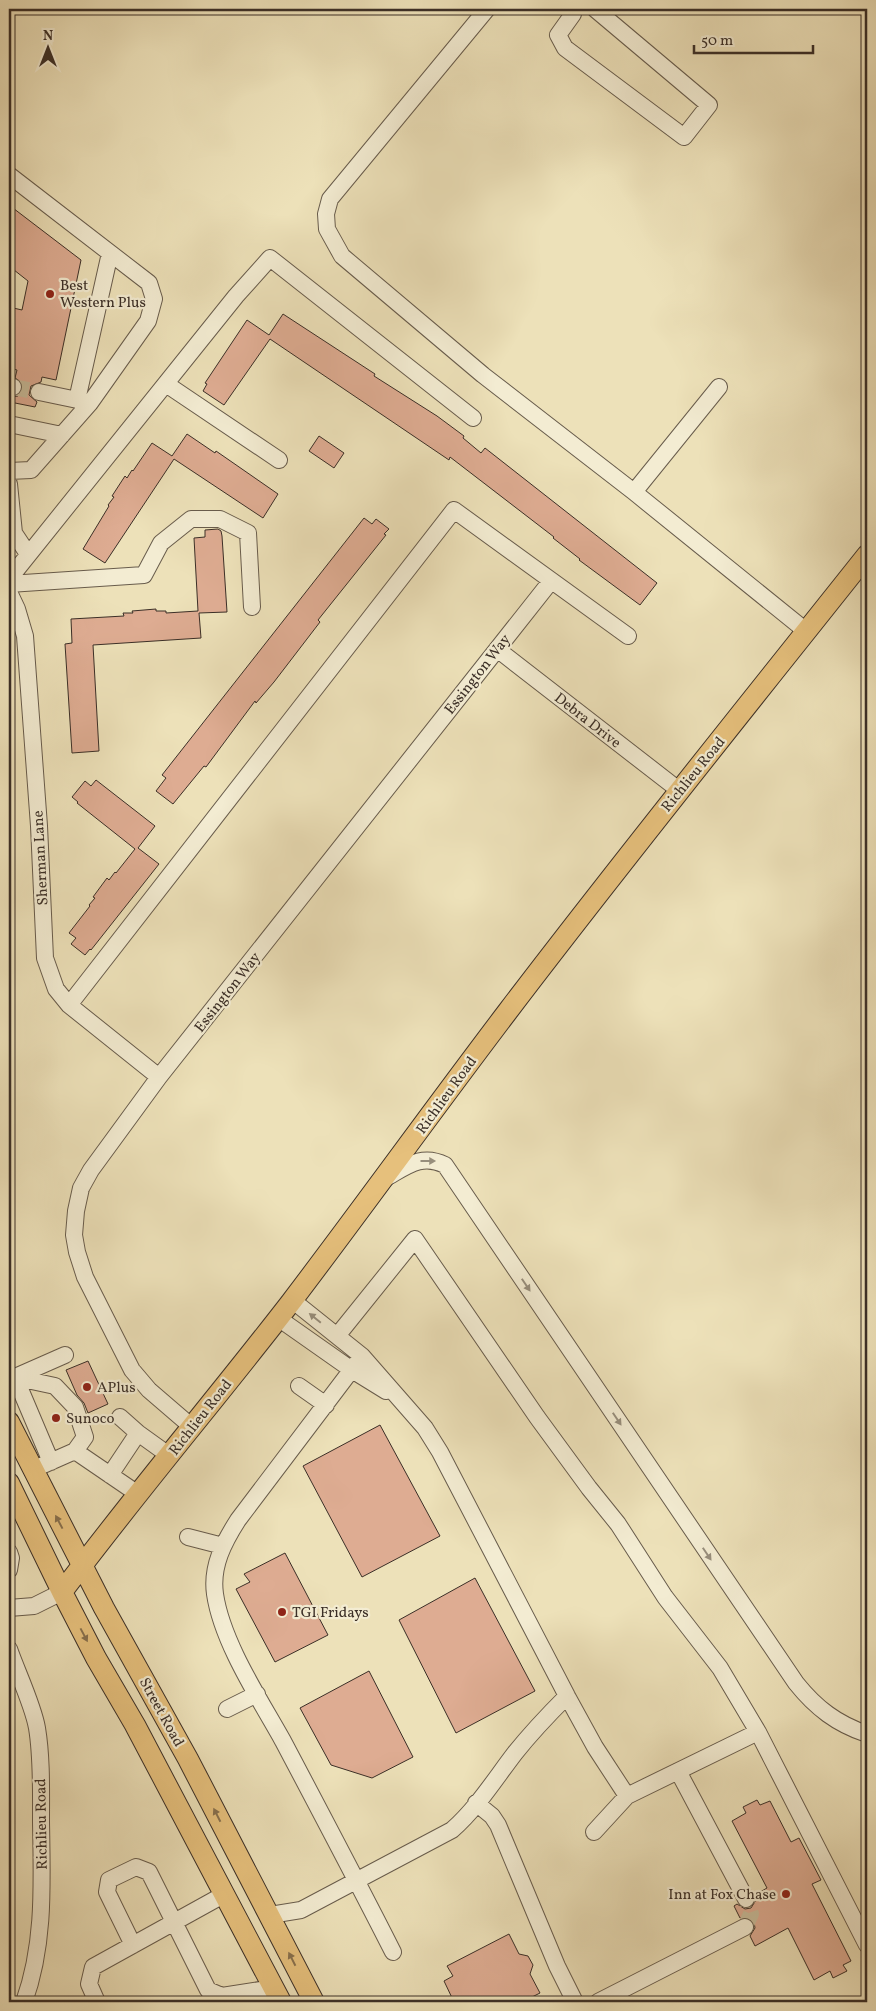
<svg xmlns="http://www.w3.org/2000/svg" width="876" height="2011" font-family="Vollkorn,serif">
<rect width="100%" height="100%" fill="#ede1b9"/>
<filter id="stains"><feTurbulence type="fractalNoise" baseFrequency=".004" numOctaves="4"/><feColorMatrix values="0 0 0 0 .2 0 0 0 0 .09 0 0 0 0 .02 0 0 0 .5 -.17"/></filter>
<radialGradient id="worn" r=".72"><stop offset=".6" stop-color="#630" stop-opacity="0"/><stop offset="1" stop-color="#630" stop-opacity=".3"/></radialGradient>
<path fill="#deac92" stroke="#3b2f27" d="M9,205L81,260L56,380L42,377L41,382L31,386L29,395L37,402L35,407L10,402L11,397L18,396L21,392L23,387L21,382L15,378L17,370L9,368V307L22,310L28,281L9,266Z
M283,314L375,374L374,376L437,416L464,436L463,438L481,453L485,448L657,583L640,605L579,560L580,559L553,538L554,537L450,457L449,460L270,339L224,405L203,391L207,384L205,383L247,320L269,335Z
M187,434L215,453L216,451L278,494L263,518L174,459L105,563L83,549L109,506L108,505L114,497L112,496L125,476L127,478L132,470L133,471L152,443L172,456Z
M319,436L344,453L334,468L309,451Z
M364,518L372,524L376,519L389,529L384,534L386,535L318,620L320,622L274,682L256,703L255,701L206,767L204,766L173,804L156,791L166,778L162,775Z
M218,529L221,531L222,536L227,612L199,613L201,638L93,645L99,751L72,753L65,644L72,643L71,619L124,616L123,613H133L132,611L156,609V611H166V613L198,611L194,538L205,537V530Z
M96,780L155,826L138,848L159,864L91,950L90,949L85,955L71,944L76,938L69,933L90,906L89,905L95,898L93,897L107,878L109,880L115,872L116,873L135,849L77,803L78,802L72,797L85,781L91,786Z
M88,1361L108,1404L88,1413L84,1403L77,1395L66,1370Z
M380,1425L440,1536L362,1577L303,1466Z
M285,1553L328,1635L275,1662L236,1589L250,1582L244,1574Z
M475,1578L535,1691L456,1733L399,1620Z
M369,1671L413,1757L372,1778L331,1765L300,1708Z
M757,1800L760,1805L770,1801L791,1842L799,1838L821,1880L812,1884L851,1961L843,1965L847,1971L833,1978L830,1971L814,1980L788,1928L755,1946L750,1936L755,1928L754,1922L746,1917L740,1918L734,1906L737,1904L745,1909L751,1908L756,1900L755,1895L767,1888L732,1821L746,1813L743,1807Z
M509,1934L519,1954L528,1956L533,1965L530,1974L540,1993L522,2002H454L444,1981L453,1976L447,1966Z"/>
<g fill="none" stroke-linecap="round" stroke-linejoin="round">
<path stroke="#c9bd9c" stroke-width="16" stroke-dasharray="16 8" stroke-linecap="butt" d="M13,387L39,392
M745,1927L751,1914L746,1899"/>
<g stroke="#685c4c" stroke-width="18">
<path id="minor" d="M487,9L330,199L326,214L327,229L342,256L483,375L634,492L806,631
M573,14L558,35L565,48L684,137L709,105L595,9
M9,175L149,283L154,299L148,321L90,403L31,470L9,471
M166,384L279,460
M9,387H13
M39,392L87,402
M77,400L110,253
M9,424L62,435
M9,484L14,533L28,554
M634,492L719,387
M9,579L236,296L270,258L473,418
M9,584L144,575L161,543L191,519H220L248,533L252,607
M9,592L17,609L25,636L39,826L45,958L56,989L69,1005L159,1077
M497,649L680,791
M69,1005L454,510L628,636
M384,1179C406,1167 421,1153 445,1165L796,1683C816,1708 837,1724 867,1734
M292,1300L362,1356L425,1428L440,1452L567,1696L595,1747L627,1796
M278,1318L352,1370L386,1391
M337,1336L415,1239L537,1417L589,1488L618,1524L665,1597L720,1668L758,1732L867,1945
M362,1356L238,1520C224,1542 211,1566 215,1594C222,1642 259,1698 283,1741C320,1811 357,1881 393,1952
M13,1377L55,1386L75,1407L85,1437L75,1451
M299,1386L326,1405
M120,1417L138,1433L170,1456
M192,1427L149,1390L132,1370L85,1277L77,1252L74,1235L76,1211L81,1188L91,1170L159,1077L551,581
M51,1462L15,1377L65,1355
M41,1466L75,1451L138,1494
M110,1475L138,1433
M188,1537L223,1546
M9,1552L11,1558L9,1570
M9,1608L34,1606L62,1592
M9,1649C17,1672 33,1705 37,1728C42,1758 41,1792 41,1822C42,1883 45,1944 24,2002
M227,1709L257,1694
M678,1771L746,1899
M476,1803L492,1816L498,1825L557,1966L575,2002
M594,1832L627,1796L758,1732
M270,1915L301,1910L452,1830C477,1808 495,1779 515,1753C531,1733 549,1714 567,1696
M133,1945L107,1892L109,1880L136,1867L149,1872L208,1990L222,1996L273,1988
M97,2002L89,1984L93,1967L225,1894
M598,2002L745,1927"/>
</g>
<g stroke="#3b2f27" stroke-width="22">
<path id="major" d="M9,1422L104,1608L188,1759L314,2002
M9,1483L62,1592L96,1658L135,1725L281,2002
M62,1592C136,1493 216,1399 291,1302C364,1206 435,1107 508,1011C625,857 747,706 867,555"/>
</g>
<use href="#minor" stroke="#f3ecd2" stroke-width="16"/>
<use href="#major" stroke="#e6c07c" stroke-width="20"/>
</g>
<defs><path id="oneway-solid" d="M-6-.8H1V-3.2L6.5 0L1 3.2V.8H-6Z" transform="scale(1.25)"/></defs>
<g fill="#978e7c">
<use href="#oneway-solid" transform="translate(428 1161)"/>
<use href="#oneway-solid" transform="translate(526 1285) rotate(56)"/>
<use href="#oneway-solid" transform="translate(315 1318) rotate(-141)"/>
<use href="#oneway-solid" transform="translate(617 1419) rotate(56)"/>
<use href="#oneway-solid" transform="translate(707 1554) rotate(56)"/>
</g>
<g fill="#88704d">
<use href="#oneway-solid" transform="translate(59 1522) rotate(-118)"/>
<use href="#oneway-solid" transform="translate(84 1635) rotate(62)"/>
<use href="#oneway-solid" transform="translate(217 1815) rotate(-117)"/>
<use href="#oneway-solid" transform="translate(292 1959) rotate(-117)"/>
</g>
<g fill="#8f2418" stroke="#f3ecd2" stroke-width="2">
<circle cx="50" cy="294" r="5"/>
<circle cx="87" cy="1387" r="5"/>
<circle cx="56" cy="1418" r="5"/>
<circle cx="282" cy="1612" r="5"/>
<circle cx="786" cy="1894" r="5"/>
</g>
<g text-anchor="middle" stroke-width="4.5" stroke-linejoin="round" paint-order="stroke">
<g font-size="15" fill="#3b2f27" stroke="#f3ecd2" text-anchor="start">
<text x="60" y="290">Best<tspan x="60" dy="17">Western Plus</tspan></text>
<text x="97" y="1392">APlus</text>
<text x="66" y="1423">Sunoco</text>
<text x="292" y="1617">TGI Fridays</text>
<text x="776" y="1899" text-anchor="end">Inn at Fox Chase</text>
</g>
<g font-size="15" fill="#3b2f27" stroke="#f3ecd2">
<text transform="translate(477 674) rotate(-52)" y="5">Essington Way</text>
<text transform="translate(588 720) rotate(38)" y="5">Debra Drive</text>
<text transform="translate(693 774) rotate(-51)" y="5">Richlieu Road</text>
<text transform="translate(40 858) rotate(-93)" y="5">Sherman Lane</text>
<text transform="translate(227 992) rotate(-52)" y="5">Essington Way</text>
<text transform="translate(446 1095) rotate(-54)" y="5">Richlieu Road</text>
<text transform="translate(200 1417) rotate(-52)" y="5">Richlieu Road</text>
<text transform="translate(162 1712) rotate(61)" y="5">Street Road</text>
<text transform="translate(41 1824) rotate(-91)" y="5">Richlieu Road</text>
</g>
</g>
<rect width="876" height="2011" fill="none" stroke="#ede1b9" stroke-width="30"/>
<rect x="10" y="10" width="856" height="1991" fill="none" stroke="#3b2f27" stroke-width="2.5"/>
<rect x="15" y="15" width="846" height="1981" fill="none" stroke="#3b2f27"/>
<g transform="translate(48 48)" stroke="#f3ecd2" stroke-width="4" paint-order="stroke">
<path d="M0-4L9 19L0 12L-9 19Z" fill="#3b2f27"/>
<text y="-8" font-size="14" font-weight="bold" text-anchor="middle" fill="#3b2f27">N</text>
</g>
<path d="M694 45v8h119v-8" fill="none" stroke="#3b2f27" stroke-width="2.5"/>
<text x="701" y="45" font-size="15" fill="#3b2f27" stroke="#f3ecd2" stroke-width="4" paint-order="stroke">50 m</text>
<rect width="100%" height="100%" filter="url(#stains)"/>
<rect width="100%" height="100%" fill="url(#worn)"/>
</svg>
